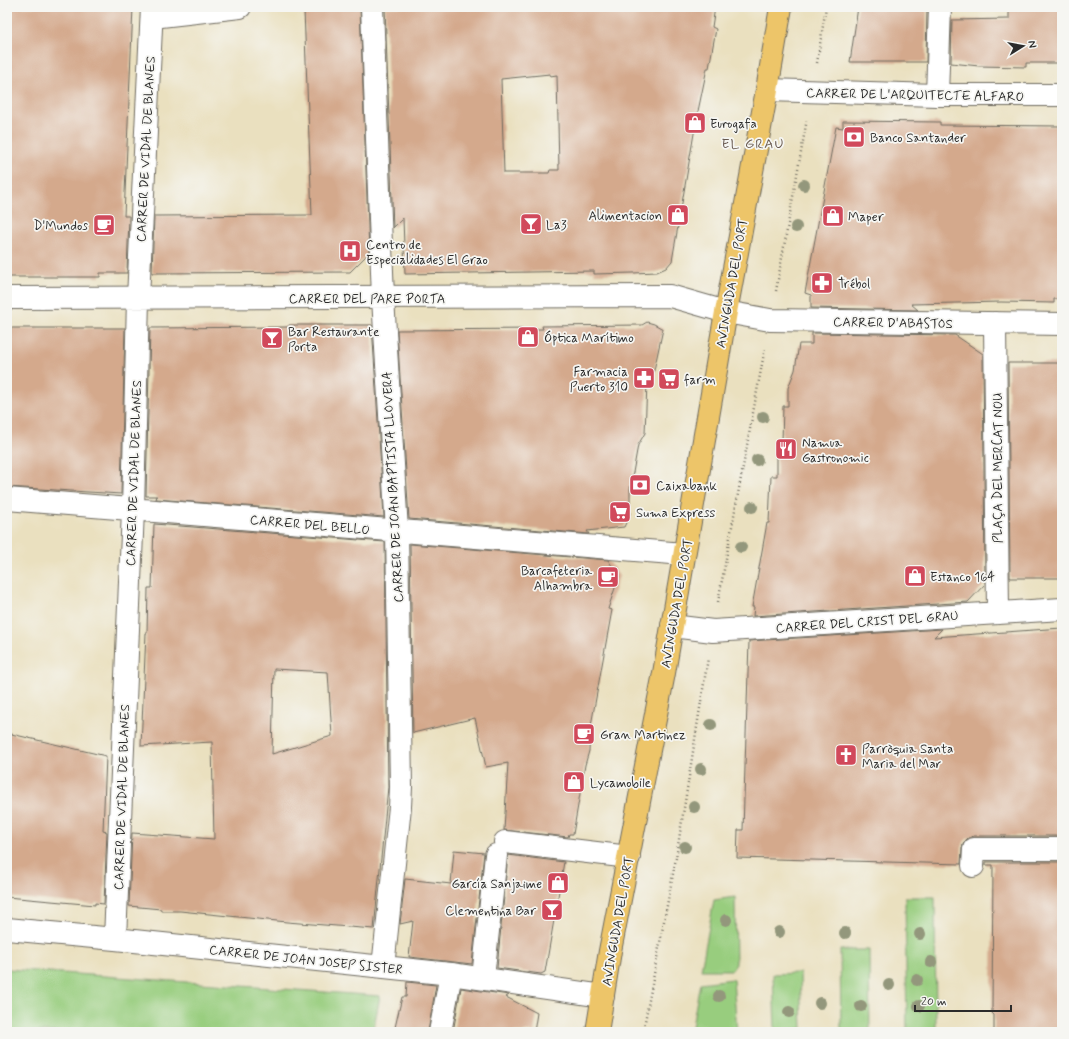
<svg xmlns="http://www.w3.org/2000/svg" width="1069" height="1039" font-family="Mynerve,sans-serif">
<rect width="100%" height="100%" fill="#f6f6f2"/>
<filter id="ink" filterUnits="userSpaceOnUse"><feTurbulence type="fractalNoise" baseFrequency=".025" numOctaves="2"/><feDisplacementMap in="SourceGraphic" scale="8" xChannelSelector="R" yChannelSelector="G"/><feConvolveMatrix kernelMatrix="1 2 1 2 8 2 1 2 1" color-interpolation-filters="sRGB"/></filter>
<filter id="wash" filterUnits="userSpaceOnUse"><feTurbulence type="fractalNoise" baseFrequency=".012" numOctaves="4" result="noise"/><feDisplacementMap in="SourceGraphic" scale="16" xChannelSelector="R" yChannelSelector="G"/><feGaussianBlur stdDeviation="0.9" result="paint"/><feColorMatrix in="noise" values="0 0 0 0 0 0 0 0 0 0 0 0 0 0 0 0 0 1.4 0 .05"/><feComposite in="paint" operator="in"/></filter>
<g filter="url(#wash)">
<rect width="100%" height="100%" fill="#eae0bf"/>
<path fill="#98cd7e" stroke="#627c54" d="M735,897L736,964L732,970H701L714,900Z
M935,897L936,1032H907L905,897Z
M840,950H869L870,1032H841Z
M7,969L380,996L373,1032H8L7,1030Z
M800,973L802,1029L775,1030L773,974Z
M733,979L737,1032H691L700,983Z"/>
<g id="blocks">
<path fill="#d4a98c" fill-rule="evenodd" d="M7,7H133L124,216H129L127,273H100V277H7Z
M360,7L369,253L350,272L152,273L154,216L312,215L304,10Z
M385,7H715L712,27L716,29L709,68H707L697,116L672,261L666,268L657,272L633,273L594,274V271L405,274L403,218L393,228ZM550,74V76L557,75L559,170H550L549,173H504L501,79Z
M858,7H927L926,62H850Z
M1009,7H1062V63H1026V67L979,66L951,63L952,20L1009,19Z
M843,121L940,122V125L1062,126V299H1054V303L1001,302L911,304L918,310L811,308V295L805,293L836,127L843,128Z
M647,322L654,324L663,329L651,384L647,383L645,433L638,445L630,489V514L624,527L587,531L589,534L409,519L397,330L543,329L542,326L642,325Z
M289,325H372L384,517L156,499L157,496H146L150,328L288,327Z
M7,328H125L121,494L7,487Z
M812,333L955,335L983,354L985,584L968,602L753,616L754,607H752L767,523H769L771,476H777V441L782,442L783,406H788V388L795,370L799,344H812Z
M1008,363H1062V578H1010Z
M154,524L385,542L388,787L374,929L287,922L180,911H161V909L129,906L132,833L214,839L212,742L141,746L146,633H147L148,588H152ZM274,669L328,672L332,736L272,754Z
M410,544L608,560L619,576L608,609L612,610L590,731L589,751L585,765L573,834H569L568,837L504,830L508,763L486,767L475,718L413,733Z
M1062,628V836H974L968,838L964,842L962,848L961,864L737,858L738,830H743L749,641L942,629L934,637Z
M7,733L106,756L103,831L107,832L104,904L95,903V905L7,897Z
M454,850L484,853L472,964L409,957L413,921L400,924L405,879L451,884Z
M508,855L564,862L545,972L541,974L497,968Z
M986,862H1062V1032H994V1015L992,1013L993,865H986Z
M407,982L436,985L428,1032H394L402,997H406Z
M461,988L509,995L506,997L537,1013L534,1032H453Z"/>
</g>
</g>
<g filter="url(#ink)">
<use href="#blocks" fill-opacity="0" stroke="#6e6a5f" stroke-width="1"/>
<g fill="none" stroke-linecap="round" stroke-linejoin="round">
<g stroke="#6e6a5f" stroke-width="24">
<path id="pedestrian" d="M152,17L240,7
M973,866L974,849H1062
M483,978L496,855
M440,1032L451,974"/>
</g>
<g stroke="#6e6a5f" stroke-width="24">
<path id="minor" d="M372,7L383,298L397,531L401,787L400,807L383,967
M767,90L937,95H1062
M937,95L940,7
M7,298L670,296L726,312L770,320L1062,324
M995,323L998,613
M7,499L684,554
M672,626L713,631L1062,609
M505,842L629,857
M7,929L115,939L451,974L603,996
M115,939L133,510L138,298L152,7"/>
</g>
<g stroke="#6e6a5f" stroke-width="24">
<path id="primary" d="M597,1032L610,951L664,673L726,312L767,90L781,7"/>
</g>
<path stroke="#6e6a5f" stroke-width="2.5" stroke-dasharray="1 3" stroke-linecap="butt" d="M817,63L826,7
M776,291L807,119
M718,602L765,348
M643,1032L676,858L708,658"/>
<use href="#pedestrian" stroke="#fff" stroke-width="22"/>
<use href="#minor" stroke="#fff" stroke-width="22"/>
<use href="#primary" stroke="#edc569" stroke-width="22"/>
</g>
<g fill="#93977b">
<circle cx="804" cy="185" r="6"/>
<circle cx="796" cy="227" r="6"/>
<circle cx="763" cy="417" r="6"/>
<circle cx="757" cy="460" r="6"/>
<circle cx="752" cy="507" r="6"/>
<circle cx="741" cy="547" r="6"/>
<circle cx="711" cy="725" r="6"/>
<circle cx="701" cy="769" r="6"/>
<circle cx="694" cy="807" r="6"/>
<circle cx="685" cy="847" r="6"/>
<circle cx="726" cy="920" r="6"/>
<circle cx="779" cy="932" r="6"/>
<circle cx="845" cy="933" r="6"/>
<circle cx="920" cy="934" r="6"/>
<circle cx="931" cy="962" r="6"/>
<circle cx="917" cy="980" r="6"/>
<circle cx="889" cy="985" r="6"/>
<circle cx="719" cy="996" r="6"/>
<circle cx="820" cy="1003" r="6"/>
<circle cx="861" cy="1006" r="6"/>
<circle cx="919" cy="1006" r="6"/>
<circle cx="789" cy="1012" r="6"/>
</g>
</g>
<defs>
<g id="shop-square" transform="scale(1.15)"><rect x="-9" y="-9" width="18" height="18" rx="4" fill="#d1495b" stroke="#f6f6f2"/><path d="M-5-2.5h2.3a2.7 3.5 0 0 1 5.4 0H5L5.5 6h-11ZM-1.5-2.5h3a1.5 2.3 0 0 0-3 0Z" fill="#fff"/></g>
<g id="bank-square" transform="scale(1.15)"><rect x="-9" y="-9" width="18" height="18" rx="4" fill="#d1495b" stroke="#f6f6f2"/><path d="M-6-4H6V4H-6ZM0-2.3a2.3 2.3 0 1 0 0 4.6a2.3 2.3 0 1 0 0-4.6Z" fill="#fff"/></g>
<g id="bar-square" transform="scale(1.15)"><rect x="-9" y="-9" width="18" height="18" rx="4" fill="#d1495b" stroke="#f6f6f2"/><path d="M-6-5H6L.8 .8V4.5H3.5V6h-7V4.5H-.8V.8Z" fill="#fff"/></g>
<g id="cafe-square" transform="scale(1.15)"><rect x="-9" y="-9" width="18" height="18" rx="4" fill="#d1495b" stroke="#f6f6f2"/><path d="M-5.5-4.5H6V0H3Q3 3.5 0 3.5H-2.5Q-5.5 3.5-5.5 0ZM3-3.2v2h1.7v-2ZM-6 4.5H4V6H-6Z" fill="#fff"/></g>
<g id="hospital-square" transform="scale(1.15)"><rect x="-9" y="-9" width="18" height="18" rx="4" fill="#d1495b" stroke="#f6f6f2"/><path d="M-5-5h3v3.5h4V-5h3V5h-3V1.5h-4V5h-3Z" fill="#fff"/></g>
<g id="pharmacy-square" transform="scale(1.15)"><rect x="-9" y="-9" width="18" height="18" rx="4" fill="#d1495b" stroke="#f6f6f2"/><path d="M-2-6h4v4h4v4h-4v4h-4v-4h-4v-4h4Z" fill="#fff"/></g>
<g id="supermarket-square" transform="scale(1.15)"><rect x="-9" y="-9" width="18" height="18" rx="4" fill="#d1495b" stroke="#f6f6f2"/><path d="M-6-5.5h2.5l.6 2H6L4.5 2H-2.5L-4.4-4H-6ZM-1.5 3.2a1.3 1.3 0 1 0 .1 0ZM3 3.2a1.3 1.3 0 1 0 .1 0Z" fill="#fff"/></g>
<g id="restaurant-square" transform="scale(1.15)"><rect x="-9" y="-9" width="18" height="18" rx="4" fill="#d1495b" stroke="#f6f6f2"/><path d="M-5-6h1v4h1v-4h1v4h1v-4h1v5L-1.5 .5V6h-2V.5L-5-1ZM5-6V6H3V1.5H1.5Q1.5-4 5-6Z" fill="#fff"/></g>
<g id="church-square" transform="scale(1.15)"><rect x="-9" y="-9" width="18" height="18" rx="4" fill="#d1495b" stroke="#f6f6f2"/><path d="M-1.2-6h2.4v3.5h3.3v2.4h-3.3V6h-2.4V-.1h-3.3v-2.4h3.3Z" fill="#fff"/></g>
</defs>
<g fill-rule="evenodd">
<use href="#shop-square" x="695" y="123"/>
<use href="#bank-square" x="854" y="137"/>
<use href="#shop-square" x="678" y="215"/>
<use href="#shop-square" x="833" y="216"/>
<use href="#bar-square" x="531" y="224"/>
<use href="#cafe-square" x="104" y="225"/>
<use href="#hospital-square" x="350" y="251"/>
<use href="#pharmacy-square" x="822" y="283"/>
<use href="#shop-square" x="528" y="337"/>
<use href="#bar-square" x="272" y="338"/>
<use href="#pharmacy-square" x="644" y="378"/>
<use href="#supermarket-square" x="669" y="379"/>
<use href="#restaurant-square" x="786" y="449"/>
<use href="#bank-square" x="640" y="485"/>
<use href="#supermarket-square" x="620" y="512"/>
<use href="#shop-square" x="915" y="576"/>
<use href="#cafe-square" x="608" y="577"/>
<use href="#cafe-square" x="584" y="734"/>
<use href="#church-square" x="846" y="755"/>
<use href="#shop-square" x="574" y="782"/>
<use href="#shop-square" x="558" y="883"/>
<use href="#bar-square" x="552" y="910"/>
</g>
<g text-anchor="middle" stroke-width="3.5" stroke-linejoin="round" paint-order="stroke">
<g font-size="13" fill="#2b2b2b" stroke="#f6f6f2">
<text transform="translate(915 94) rotate(1)" y="5">CARRER DE L'ARQUITECTE ALFARO</text>
<text transform="translate(145 149) rotate(-87)" y="5">CARRER DE VIDAL DE BLANES</text>
<text transform="translate(731 283) rotate(-80)" y="5">AVINGUDA DEL PORT</text>
<text x="367" y="303">CARRER DEL PARE PORTA</text>
<text transform="translate(893 322) rotate(1)" y="5">CARRER D'ABASTOS</text>
<text transform="translate(997 468) rotate(-90)" y="5">PLAÇA DEL MERCAT NOU</text>
<text transform="translate(133 473) rotate(-88)" y="5">CARRER DE VIDAL DE BLANES</text>
<text transform="translate(392 487) rotate(-93)" y="5">CARRER DE JOAN BAPTISTA LLOVERA</text>
<text transform="translate(310 524) rotate(5)" y="5">CARRER DEL BELLO</text>
<text transform="translate(676 603) rotate(-80)" y="5">AVINGUDA DEL PORT</text>
<text transform="translate(867 621) rotate(-4)" y="5">CARRER DEL CRIST DEL GRAU</text>
<text transform="translate(121 797) rotate(-88)" y="5">CARRER DE VIDAL DE BLANES</text>
<text transform="translate(617 921) rotate(-80)" y="5">AVINGUDA DEL PORT</text>
<text transform="translate(306 959) rotate(6)" y="5">CARRER DE JOAN JOSEP SISTER</text>
</g>
<g font-size="13" fill="#2b2b2b" stroke="#f6f6f2" text-anchor="start">
<text x="710" y="128">Eurogafa</text>
<text x="870" y="142">Banco Santander</text>
<text x="662" y="220" text-anchor="end">Alimentacion</text>
<text x="848" y="221">Maper</text>
<text x="546" y="229">La3</text>
<text x="88" y="230" text-anchor="end">D'Mundos</text>
<text x="366" y="249">Centro de<tspan x="366" dy="15">Especialidades El Grao</tspan></text>
<text x="838" y="288">Trébol</text>
<text x="288" y="336">Bar Restaurante<tspan x="288" dy="15">Porta</tspan></text>
<text x="544" y="342">Óptica Marítimo</text>
<text x="628" y="376" text-anchor="end">Farmacia<tspan x="628" dy="15">Puerto 310</tspan></text>
<text x="684" y="384">farm</text>
<text x="802" y="447">Namua<tspan x="802" dy="15">Gastronomic</tspan></text>
<text x="656" y="490">Caixabank</text>
<text x="636" y="517">Suma Express</text>
<text x="592" y="575" text-anchor="end">Barcafeteria<tspan x="592" dy="15">Alhambra</tspan></text>
<text x="930" y="581">Estanco 164</text>
<text x="600" y="739">Gran Martinez</text>
<text x="862" y="753">Parròquia Santa<tspan x="862" dy="15">Maria del Mar</tspan></text>
<text x="590" y="787">Lycamobile</text>
<text x="542" y="888" text-anchor="end">García Sanjaime</text>
<text x="536" y="915" text-anchor="end">Clementina Bar</text>
</g>
<g font-size="14" letter-spacing="1" fill="#66574d" stroke="#f6f6f2">
<text x="753" y="148">EL GRAU</text>
</g>
</g>
<rect width="1069" height="1039" fill="none" stroke="#f6f6f2" stroke-width="24"/>
<g transform="translate(1023 46) rotate(79)" stroke="#f6f6f2" stroke-width="3" paint-order="stroke">
<path d="M0-3L7 15L0 10L-7 15Z" fill="#2b2b2b"/>
<text y="-6" font-size="11" font-weight="bold" text-anchor="middle" fill="#2b2b2b">N</text>
</g>
<path d="M915 1005v6h96v-6" fill="none" stroke="#2b2b2b" stroke-width="2"/>
<text x="921" y="1005" font-size="12" fill="#2b2b2b" stroke="#f6f6f2" stroke-width="3" paint-order="stroke">20 m</text>
</svg>
